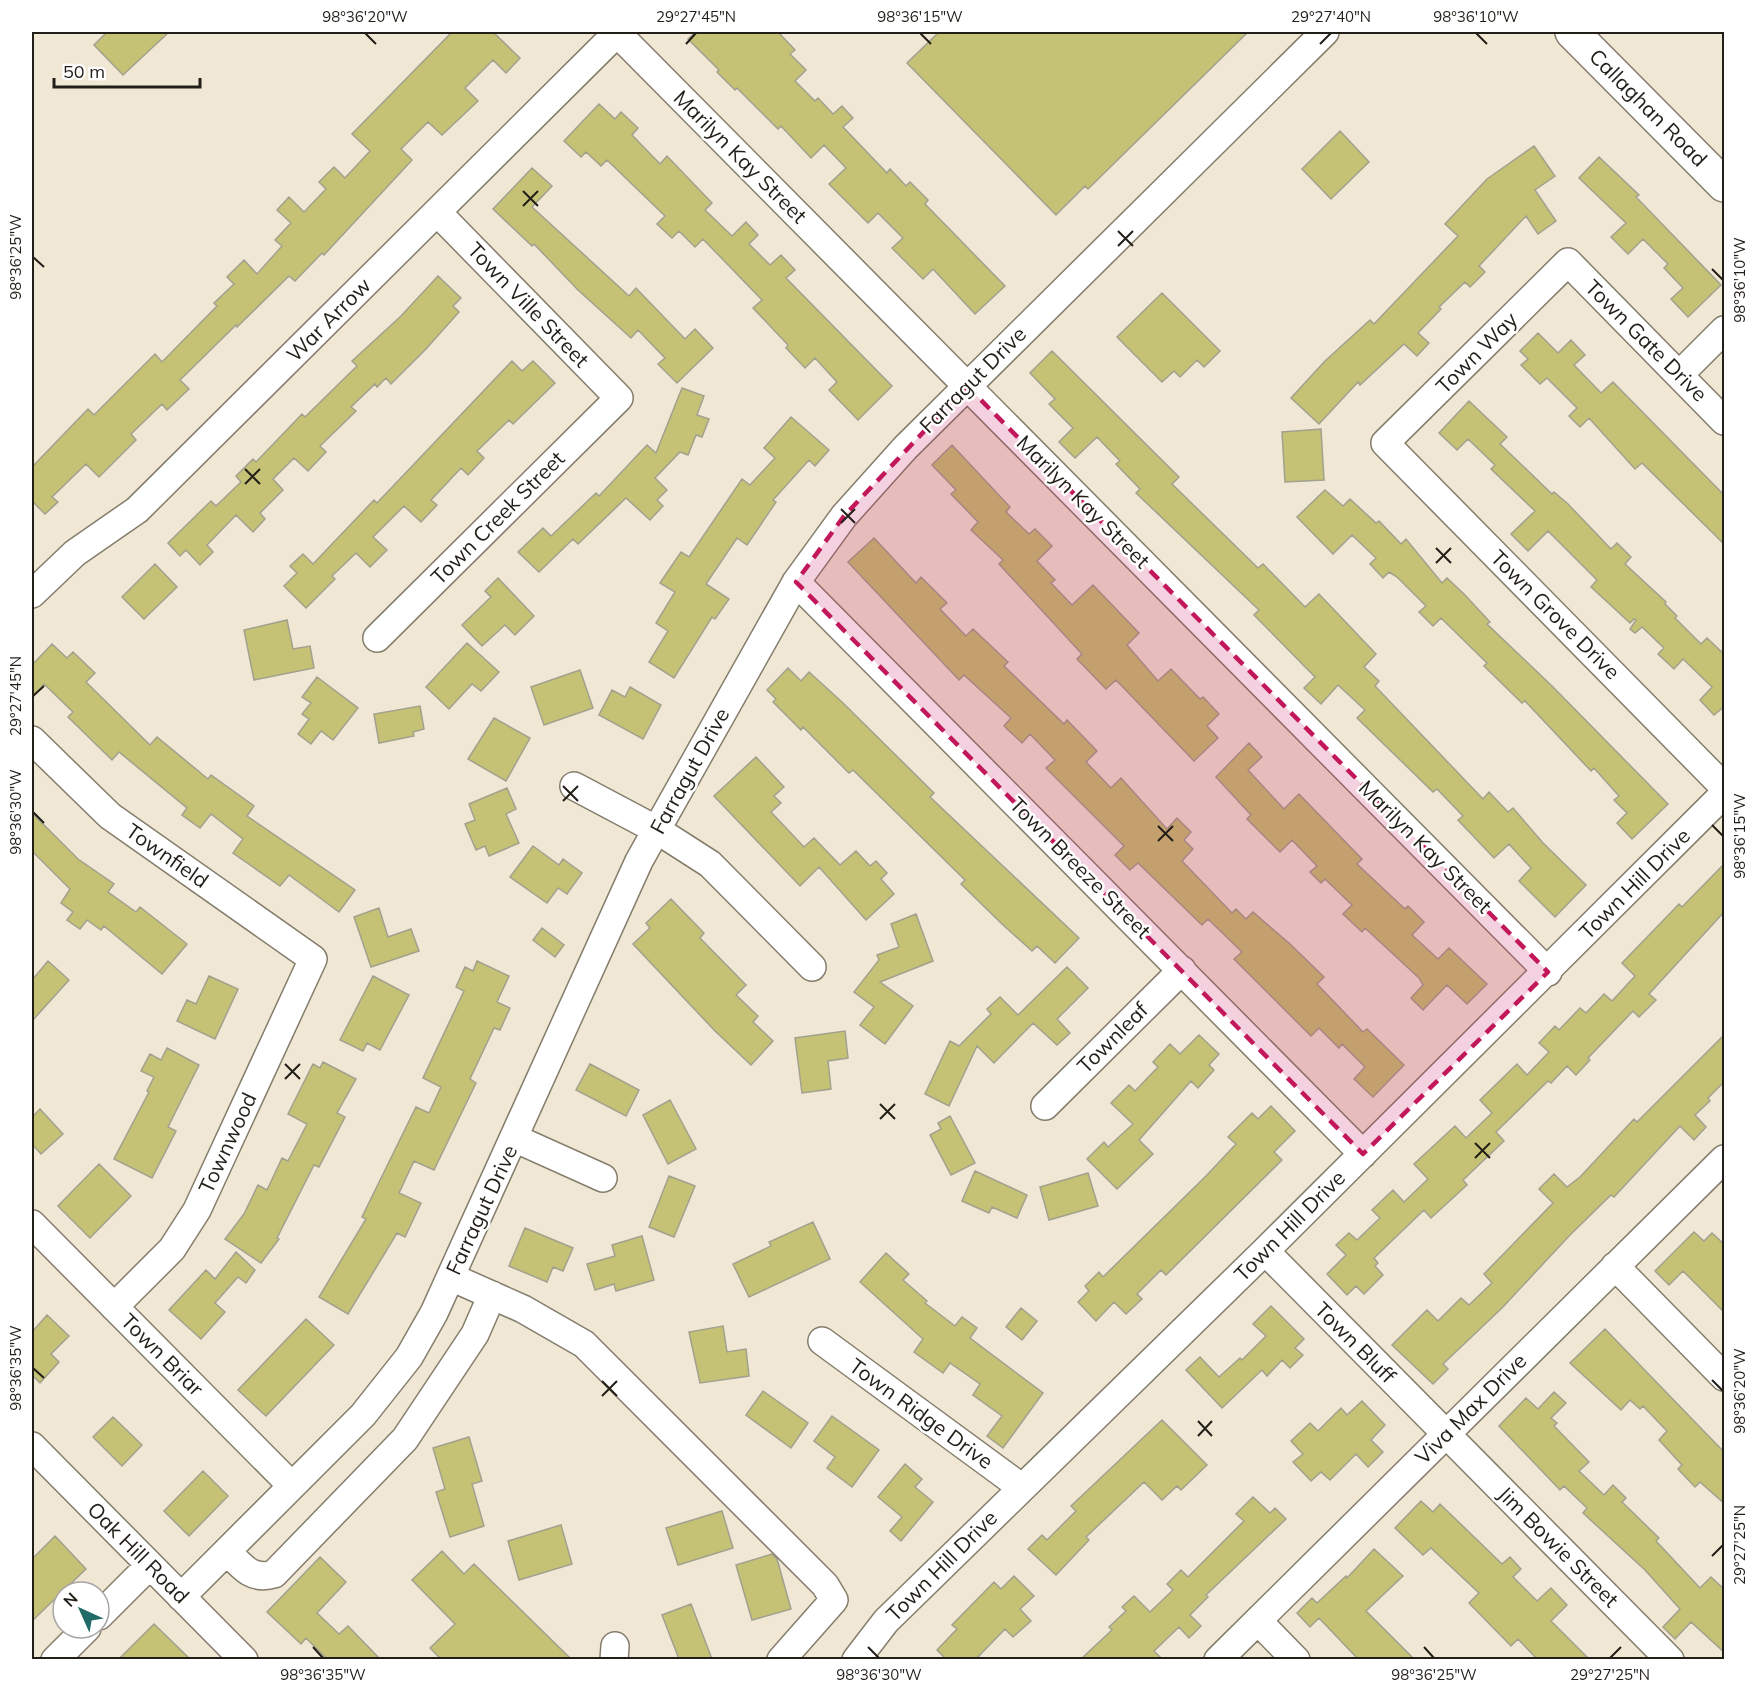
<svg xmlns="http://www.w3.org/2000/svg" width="1756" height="1691" font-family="Mulish,sans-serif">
<rect width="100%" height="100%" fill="#f0e7d4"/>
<path fill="#c5c275" stroke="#a1a18e" stroke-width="1.5" d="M107,32H169L123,75L94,45Z
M452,32H493L520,58L506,73L493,60L465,88L478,101L442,135L428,122L401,149L412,160L324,255L322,253L295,281L289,276L237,327L236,325L180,380L189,389L167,410L162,404L131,434L136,440L99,477L86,464L52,497L58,502L45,514L32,501V467L88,409L94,415L155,354L162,362L217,306L214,303L234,284L227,277L244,260L257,274L282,246L275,240L291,223L277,210L289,197L304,212L326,189L319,182L334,167L345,178L370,151L352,134Z
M696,32H778L795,50L790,54L806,70L795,81L815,101L818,98L833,114L842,106L853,118L843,127L887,173L890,169L906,186L910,182L928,200L925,204L1005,286L975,314L933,269L923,279L892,248L903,238L878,213L868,223L829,184L846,168L824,145L811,158L781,126L778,129L737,88L735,90L717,72L719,70L688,39Z
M939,32H1248L1088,189L1085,186L1056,215L907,63Z
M599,104L615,119L621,112L638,128L632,135L660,164L667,156L712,203L705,210L732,236L746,222L758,235L749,244L770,265L781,255L795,270L786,278L892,386L858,420L829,390L837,382L815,358L805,368L786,348L788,345L753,308L762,300L703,239L695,247L679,231L672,238L657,224L665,216L607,160L601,166L586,152L581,157L564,141Z
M1340,131L1369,162L1331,199L1302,169Z
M1534,146L1555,176L1535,190L1556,221L1538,234L1526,216L1479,266L1485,272L1470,287L1465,282L1439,307L1441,309L1418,333L1429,343L1417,356L1404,344L1360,385L1358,382L1319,424L1291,398L1325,361L1370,320L1374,324L1458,236L1445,224L1487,179Z
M1599,157L1639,195L1636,197L1721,285L1688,317L1671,299L1683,288L1664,268L1668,264L1643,239L1628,254L1611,237L1626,223L1579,178Z
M532,168L552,186L532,207L629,296L636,288L685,339L695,329L713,348L677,383L658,364L665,358L638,330L631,338L578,290L534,244L532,246L493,209Z
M438,276L461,298L453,306L459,312L425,350L391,384L386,378L377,387L375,384L351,407L356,411L320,446L326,452L308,471L294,458L273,479L283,490L260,513L265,519L253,532L236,515L207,545L213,552L200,565L186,550L180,556L168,543L211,501L216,506L241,482L236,476L253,459L256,462L302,414L305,417L357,366L352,361L401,316Z
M1162,293L1220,351L1204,367L1197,360L1180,377L1174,371L1162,382L1117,337Z
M1538,333L1558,353L1571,340L1585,355L1574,365L1601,393L1613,382L1725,496V545L1642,463L1635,469L1589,418L1580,427L1569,416L1577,408L1547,378L1540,384L1521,365L1528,359L1520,351Z
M1052,351L1179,477L1172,484L1258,568L1263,564L1305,607L1319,594L1376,654L1364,667L1379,681L1375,686L1483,799L1489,792L1508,812L1513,808L1543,843L1586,885L1555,917L1519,881L1531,868L1509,844L1494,858L1458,820L1463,816L1437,789L1433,792L1357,718L1365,710L1338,685L1321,704L1304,688L1315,677L1254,615L1259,610L1136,493L1140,489L1116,464L1120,461L1097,437L1075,458L1059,442L1073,428L1049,404L1055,399L1030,373Z
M512,361L522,371L533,361L555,383L513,424L509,420L477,451L484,458L468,475L461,468L431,500L437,505L421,522L404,506L373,537L387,550L370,567L356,553L332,576L335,579L306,608L284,586L297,573L290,566L303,554L313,564L374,500L377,503Z
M682,388L704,396L697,415L709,419L702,437L696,435L688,455L680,452L655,478L667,490L657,500L663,506L650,520L626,498L578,544L573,539L539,572L518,552L543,528L551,536L596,493L599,496L647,445L656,453Z
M1469,401L1507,437L1500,444L1552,494L1554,492L1568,504L1611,549L1617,543L1631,557L1625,564L1666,602L1665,604L1677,616L1675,618L1701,644L1707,638L1725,655V706L1714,715L1700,700L1712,687L1683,659L1674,669L1658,654L1664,648L1642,627L1635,633L1630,629L1636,620L1634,619L1630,623L1591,587L1597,580L1548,531L1528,551L1511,534L1535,511L1491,469L1495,465L1468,439L1457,450L1439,433Z
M791,417L829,450L815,466L809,460L773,500L776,502L747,545L737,538L706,584L729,599L715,619L712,617L674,678L649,662L668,631L656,623L675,592L660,583L681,552L689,557L742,479L750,485L775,458L764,448Z
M1321,429L1324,480L1285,482L1282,432Z
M952,445L1010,507L1006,512L1029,534L1035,529L1052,546L1037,561L1055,580L1051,583L1072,605L1093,585L1139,633L1127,645L1158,681L1171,669L1200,699L1203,697L1219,714L1207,726L1218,738L1194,761L1116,680L1106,689L1077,659L1082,654L999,564L1003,560L971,530L978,522L951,494L956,490L932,465Z
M1325,490L1343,506L1350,499L1376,523L1379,521L1401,544L1406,539L1442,583L1447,578L1465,595L1490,622L1487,624L1552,686L1668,804L1632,839L1617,823L1627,813L1614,800L1619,796L1594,768L1591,771L1525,701L1522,703L1484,666L1487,663L1441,618L1433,626L1419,612L1426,606L1397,577L1389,572L1383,578L1370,564L1376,558L1352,535L1333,554L1297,517Z
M874,538L916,583L921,577L947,603L940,609L966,636L973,629L1008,662L1004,666L1064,724L1067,720L1097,751L1086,762L1111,788L1121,778L1167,829L1177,818L1191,832L1184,840L1193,849L1182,861L1232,913L1236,909L1246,919L1253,912L1290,944L1324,977L1317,984L1363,1032L1367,1029L1404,1065L1373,1097L1354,1079L1365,1067L1342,1044L1339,1048L1319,1028L1311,1036L1234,959L1242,952L1208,919L1202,925L1138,863L1130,870L1115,855L1124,846L1046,768L1055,760L1030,734L1022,743L1004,726L1011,718L964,675L959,680L848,562Z
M155,564L177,587L144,619L122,597Z
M498,578L534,616L515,635L505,625L482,646L462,625L491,597L485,591Z
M287,620L293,649L310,646L314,668L254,680L244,630Z
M467,643L499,672L481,691L472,684L449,709L426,687Z
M52,644L67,658L73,652L95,673L86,682L150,745L157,737L208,779L211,775L254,806L247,816L355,890L339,912L289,875L280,886L233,853L243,839L211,814L200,828L182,815L187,808L119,752L112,760L68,717L73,712L44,684L32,698V665Z
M788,668L801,681L809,672L842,702L934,793L930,797L1079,938L1055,963L1037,946L1032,951L1002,924L961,884L965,880L853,770L849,773L803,727L801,730L773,702L776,699L767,690Z
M580,670L593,708L544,725L531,687Z
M317,677L358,708L333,740L321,731L311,744L298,734L309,719L302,714L311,703L302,697Z
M630,687L661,705L643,739L599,715L612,690L625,697Z
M420,706L424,729L413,732L414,736L379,743L374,714Z
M494,718L530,738L506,781L468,759Z
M1249,743L1262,757L1248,770L1284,809L1299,794L1362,859L1357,864L1405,909L1408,906L1424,922L1412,935L1438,959L1449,948L1487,984L1467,1004L1447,985L1423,1010L1411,998L1423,985L1419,978L1365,928L1362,932L1343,914L1352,905L1325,879L1321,883L1310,872L1317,866L1292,840L1280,852L1247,819L1251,815L1216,777Z
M756,757L784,787L774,796L781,803L771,812L804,847L814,838L840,865L856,851L870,866L876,861L887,873L881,879L894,894L866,920L819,867L800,886L714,796Z
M507,788L516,809L506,814L519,843L489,856L485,846L476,850L465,824L475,820L469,804Z
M32,813L78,859L114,884L108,892L136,912L140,907L187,944L162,974L104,926L101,930L87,920L80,929L67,920L73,912L61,903L70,889L32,851Z
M533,846L559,865L563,859L582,873L567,894L558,888L547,903L510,877Z
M1725,863V911L1649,994L1656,1000L1639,1017L1633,1011L1588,1058L1590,1060L1576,1075L1567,1066L1551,1083L1548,1081L1496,1132L1504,1141L1463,1180L1467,1185L1431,1218L1424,1210L1374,1258L1378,1263L1375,1266L1383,1275L1364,1294L1356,1286L1347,1295L1327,1274L1346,1255L1336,1245L1349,1233L1357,1240L1380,1218L1372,1210L1393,1190L1404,1202L1428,1179L1414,1164L1455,1126L1466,1138L1492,1113L1480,1100L1517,1064L1527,1075L1549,1052L1539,1043L1555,1026L1559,1030L1580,1008L1586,1013L1604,994L1612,1001L1635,976L1622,963L1679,904L1682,907Z
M671,899L704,933L700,938L746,985L736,995L758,1016L753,1022L773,1041L751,1065L715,1031L633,944L650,928L646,923Z
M379,908L388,937L411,929L419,951L371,967L354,917Z
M916,914L933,961L880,982L913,1006L885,1044L860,1025L874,1007L854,992L879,960L877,955L899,947L891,924Z
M542,928L564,945L555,957L533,940Z
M48,961L69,980L32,1021V980Z
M477,961L509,976L497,1002L510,1008L500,1030L494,1028L470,1079L476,1083L434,1170L414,1161L399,1193L421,1203L405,1237L397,1233L348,1314L319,1297L366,1219L362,1217L416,1107L429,1113L441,1087L423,1078L464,991L456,987L465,967L473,971Z
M1067,967L1088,988L1057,1019L1070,1033L1057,1045L1033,1023L994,1063L977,1046L949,1106L925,1094L950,1041L959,1046L991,1014L987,1009L1000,997L1018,1015Z
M209,976L238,989L215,1039L177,1021L187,1000L196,1004Z
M373,976L409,995L380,1050L367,1043L363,1051L340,1040Z
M845,1031L848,1058L828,1061L831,1089L802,1093L795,1038Z
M1725,1034V1081L1708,1098L1710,1101L1695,1115L1706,1127L1694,1140L1680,1126L1614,1197L1611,1195L1570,1235L1502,1308L1443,1364L1448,1369L1433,1384L1392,1345L1427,1310L1438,1321L1461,1298L1469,1305L1492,1283L1484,1274L1553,1203L1539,1189L1554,1174L1567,1187L1580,1177L1634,1119L1637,1122Z
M1199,1035L1219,1054L1209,1065L1214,1070L1198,1088L1191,1081L1139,1140L1153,1154L1117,1189L1087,1159L1104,1142L1108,1147L1133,1124L1111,1103L1129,1085L1135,1091L1158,1067L1153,1062L1170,1044L1180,1054Z
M167,1048L199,1065L168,1127L176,1131L152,1178L114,1159L149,1092L147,1091L154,1077L141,1071L150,1054L161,1060Z
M323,1062L356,1079L337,1113L345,1117L319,1167L314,1165L277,1238L279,1239L261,1263L225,1239L244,1214L258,1185L267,1190L282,1158L288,1161L307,1124L288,1114L313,1064L320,1068Z
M590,1064L639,1090L626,1116L576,1090Z
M670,1100L696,1149L668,1164L643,1115Z
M1271,1106L1295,1131L1274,1152L1282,1160L1166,1275L1161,1270L1137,1294L1142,1299L1126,1314L1114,1302L1096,1321L1078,1302L1089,1291L1085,1286L1099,1272L1103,1277L1206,1176L1236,1144L1228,1137L1252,1113L1258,1119Z
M40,1109L63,1134L41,1154L32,1144V1117Z
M950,1116L975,1163L951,1175L930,1135L941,1129L938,1123Z
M99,1164L131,1196L90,1238L58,1206Z
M975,1171L1027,1195L1017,1218L992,1207L989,1213L962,1201Z
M1088,1173L1098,1206L1049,1220L1040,1187Z
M669,1176L695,1186L674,1237L649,1227Z
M813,1222L830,1259L749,1297L733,1264L771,1246L769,1242Z
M525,1228L573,1248L563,1271L553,1267L547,1282L509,1266Z
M1694,1232L1704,1241L1712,1233L1725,1245V1313L1683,1271L1669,1285L1655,1271Z
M642,1236L654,1280L616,1291L614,1284L595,1290L587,1264L615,1256L612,1245Z
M236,1252L255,1270L246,1283L238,1277L215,1303L225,1312L201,1339L169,1310L206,1270L215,1279Z
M886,1253L909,1274L903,1280L927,1301L925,1303L955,1326L962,1317L977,1328L970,1338L1043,1393L1003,1448L987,1436L1002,1416L973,1395L980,1384L950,1363L943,1373L914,1352L923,1339L860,1282Z
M1271,1306L1304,1339L1295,1348L1303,1355L1290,1368L1282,1360L1267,1376L1262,1370L1222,1408L1186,1370L1200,1357L1219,1377L1240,1358L1242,1360L1266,1336L1253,1324Z
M1021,1308L1037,1321L1022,1340L1006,1327Z
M47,1315L69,1336L51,1354L59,1362L40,1383L32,1375V1332Z
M306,1319L334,1345L266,1416L238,1390Z
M723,1326L727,1352L746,1349L749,1376L700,1383L689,1332Z
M1605,1329L1725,1453V1504L1700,1482L1695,1487L1678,1469L1682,1465L1659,1440L1667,1431L1643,1406L1640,1409L1630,1400L1621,1410L1570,1363Z
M763,1391L808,1423L791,1448L746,1415Z
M1554,1392L1566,1403L1551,1418L1557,1423L1554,1426L1589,1462L1579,1471L1604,1495L1613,1485L1626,1498L1622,1502L1659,1538L1656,1541L1700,1588L1711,1577L1725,1590V1653L1691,1622L1675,1639L1663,1627L1680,1609L1645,1570L1583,1513L1587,1508L1564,1486L1560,1490L1499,1426L1526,1398L1538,1409Z
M1362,1401L1385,1425L1371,1440L1383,1452L1368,1467L1356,1454L1330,1480L1321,1472L1311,1481L1293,1462L1303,1454L1291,1441L1310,1423L1318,1431L1341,1408L1347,1415Z
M832,1416L879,1450L852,1487L827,1468L835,1457L814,1441Z
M113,1417L142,1445L122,1466L93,1437Z
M1162,1420L1207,1465L1181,1490L1177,1486L1162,1500L1144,1482L1086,1537L1089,1540L1056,1575L1028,1549L1042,1535L1047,1540L1076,1511L1071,1506Z
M469,1437L482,1481L472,1484L484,1526L450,1537L436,1492L445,1489L433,1448Z
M905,1464L922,1479L915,1487L933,1502L901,1541L890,1531L902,1517L878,1497Z
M203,1471L228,1496L189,1536L164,1511Z
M1253,1497L1270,1513L1275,1508L1286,1519L1206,1595L1208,1597L1190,1615L1201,1626L1189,1638L1179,1627L1154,1651L1162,1659H1081L1112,1630L1109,1627L1126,1611L1122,1607L1134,1596L1150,1612L1173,1590L1167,1584L1181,1570L1188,1577L1244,1521L1236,1514Z
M1421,1501L1433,1512L1440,1504L1502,1564L1510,1557L1521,1569L1513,1577L1537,1601L1551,1588L1567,1605L1551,1621L1589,1659H1537L1518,1639L1511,1646L1469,1603L1479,1593L1431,1548L1423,1555L1395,1528Z
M722,1511L733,1548L678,1565L666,1528Z
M561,1525L572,1564L519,1580L508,1541Z
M55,1536L86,1569L32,1621V1559Z
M1374,1549L1403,1576L1366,1611L1414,1659H1358L1319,1618L1310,1627L1297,1613L1312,1598L1317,1603L1346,1576L1347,1578Z
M442,1551L464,1574L474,1564L571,1659H441L430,1648L455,1624L412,1580Z
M772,1554L777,1559L791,1609L752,1620L736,1565Z
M320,1557L346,1582L317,1613L339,1634L348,1626L380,1659H327L306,1638L301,1644L267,1612Z
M1014,1576L1034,1596L1020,1609L1031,1621L1013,1637L1005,1629L976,1659H946L937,1650L957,1629L952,1625L994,1582L1001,1589Z
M691,1604L712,1659H679L662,1615Z
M154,1624L190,1659H119Z"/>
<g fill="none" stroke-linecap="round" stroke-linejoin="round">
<g stroke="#857d6c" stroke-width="30">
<path id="minor" d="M1679,375L1724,330
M1724,421L1568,262L1385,443L1724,787
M796,582L1363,1154
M32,594L75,553L137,510L617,33L1548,972
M377,638L619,398L437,212
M32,740L110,816L313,959L197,1210L172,1249L114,1307
M574,786L657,830L710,864L812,967
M1045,1106L1182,970
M514,1138L603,1178
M32,1224L292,1486
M1265,1251L1670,1660
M1615,1266L1724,1377
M451,1277L523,1309L584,1344L825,1585L834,1600L781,1660
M822,1341L1021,1487
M32,1446L244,1660
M227,1551C241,1566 252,1581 274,1574L405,1439L475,1334L492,1295
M181,1597L363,1415L409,1357L434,1313L639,861L796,582L844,516L905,448L1325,32
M99,1616L150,1565
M1258,1621L1296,1660
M55,1660L87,1628
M614,1660L615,1646
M856,1660L886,1621L1265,1251L1724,794
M1218,1660L1724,1159"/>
</g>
<g stroke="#857d6c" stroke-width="36">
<path id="major" d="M1572,32L1724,185"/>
</g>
<use href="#minor" stroke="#fff" stroke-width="27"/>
<use href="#major" stroke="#fff" stroke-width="33"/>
</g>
<path fill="#c2185b" fill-opacity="0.2" stroke="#c2185b" stroke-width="4.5" stroke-dasharray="12 8" stroke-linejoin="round" d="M967,386L1548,972L1363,1154L796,582L844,516Z"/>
<path fill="none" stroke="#221f18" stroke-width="2" d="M365,33L376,44M920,33L931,44M1476,33L1487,44M686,44L696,33M1320,44L1331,33M523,191L538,206M523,206L538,191M1118,231L1133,246M1118,246L1133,231M33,257L44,267M1712,269L1723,280M245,469L260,484M245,484L260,469M841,509L855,523M841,523L855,509M1436,548L1451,563M1436,563L1451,548M33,696L44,686M563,786L578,801M563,801L578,786M33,812L44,823M1712,825L1723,836M1158,826L1173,841M1158,841L1173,826M285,1064L300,1079M285,1079L300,1064M880,1104L895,1119M880,1119L895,1104M1475,1143L1490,1158M1475,1158L1490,1143M33,1368L44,1378M1712,1380L1723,1391M602,1381L617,1396M602,1396L617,1381M1198,1421L1212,1436M1198,1436L1212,1421M1712,1556L1723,1545M313,1647L323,1658M868,1647L879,1658M1424,1647L1434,1658M1610,1658L1621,1647"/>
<g text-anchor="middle" stroke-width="5" stroke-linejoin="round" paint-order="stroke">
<g font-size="21" fill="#221f18" stroke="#fff">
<text transform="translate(1648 108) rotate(45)" y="7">Callaghan Road</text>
<text transform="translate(740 157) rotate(45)" y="7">Marilyn Kay Street</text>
<text transform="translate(528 305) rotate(46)" y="7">Town Ville Street</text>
<text transform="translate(329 320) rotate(-45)" y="7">War Arrow</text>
<text transform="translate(1646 341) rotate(45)" y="7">Town Gate Drive</text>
<text transform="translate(1477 353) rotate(-45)" y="7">Town Way</text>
<text transform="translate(973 380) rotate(-45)" y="7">Farragut Drive</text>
<text transform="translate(1083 502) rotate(45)" y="7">Marilyn Kay Street</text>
<text transform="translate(498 518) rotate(-45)" y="7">Town Creek Street</text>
<text transform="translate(1555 615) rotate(45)" y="7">Town Grove Drive</text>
<text transform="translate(690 771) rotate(-61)" y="7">Farragut Drive</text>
<text transform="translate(1425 847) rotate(45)" y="7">Marilyn Kay Street</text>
<text transform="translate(167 856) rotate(35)" y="7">Townfield</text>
<text transform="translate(1080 868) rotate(45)" y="7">Town Breeze Street</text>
<text transform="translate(1635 884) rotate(-45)" y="7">Town Hill Drive</text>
<text transform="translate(1113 1038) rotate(-45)" y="7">Townleaf</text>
<text transform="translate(228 1143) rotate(-65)" y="7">Townwood</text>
<text transform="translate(482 1210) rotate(-65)" y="7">Farragut Drive</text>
<text transform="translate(1290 1226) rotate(-45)" y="7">Town Hill Drive</text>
<text transform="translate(1355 1343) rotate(45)" y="7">Town Bluff</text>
<text transform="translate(162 1355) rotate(45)" y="7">Town Briar</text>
<text transform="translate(1471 1409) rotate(-45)" y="7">Viva Max Drive</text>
<text transform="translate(921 1414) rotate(36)" y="7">Town Ridge Drive</text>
<text transform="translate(1558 1547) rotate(45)" y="7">Jim Bowie Street</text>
<text transform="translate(138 1553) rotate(45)" y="7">Oak Hill Road</text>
<text transform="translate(942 1566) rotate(-45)" y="7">Town Hill Drive</text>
</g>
</g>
<rect width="1756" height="1691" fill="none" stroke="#ffffff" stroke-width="66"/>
<g transform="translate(81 1610) rotate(315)"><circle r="28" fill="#ffffff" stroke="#a7a5a3" stroke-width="1.5"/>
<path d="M0-4.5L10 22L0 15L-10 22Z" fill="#206b68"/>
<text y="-9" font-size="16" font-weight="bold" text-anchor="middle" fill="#221f18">N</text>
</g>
<path d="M54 78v9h146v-9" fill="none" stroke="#221f18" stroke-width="3"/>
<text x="63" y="78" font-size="18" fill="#221f18" stroke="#ffffff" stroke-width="4.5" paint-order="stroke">50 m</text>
<rect x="33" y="33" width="1690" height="1625" fill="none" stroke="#221f18" stroke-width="2"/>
<g font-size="15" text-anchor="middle" fill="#221f18">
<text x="365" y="22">98°36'20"W</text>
<text x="696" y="22">29°27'45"N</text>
<text x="920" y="22">98°36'15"W</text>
<text x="1331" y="22">29°27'40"N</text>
<text x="1476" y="22">98°36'10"W</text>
<text transform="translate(16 257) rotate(-90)" y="5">98°36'25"W</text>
<text transform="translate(1740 280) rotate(-90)" y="5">98°36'10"W</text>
<text transform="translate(16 696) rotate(-90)" y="5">29°27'45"N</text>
<text transform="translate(16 812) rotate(-90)" y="5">98°36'30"W</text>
<text transform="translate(1740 836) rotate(-90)" y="5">98°36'15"W</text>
<text transform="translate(16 1368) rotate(-90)" y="5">98°36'35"W</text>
<text transform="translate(1740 1391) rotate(-90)" y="5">98°36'20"W</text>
<text transform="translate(1740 1545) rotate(-90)" y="5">29°27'25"N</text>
<text x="323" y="1680">98°36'35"W</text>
<text x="879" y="1680">98°36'30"W</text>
<text x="1434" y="1680">98°36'25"W</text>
<text x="1610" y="1680">29°27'25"N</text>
</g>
</svg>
